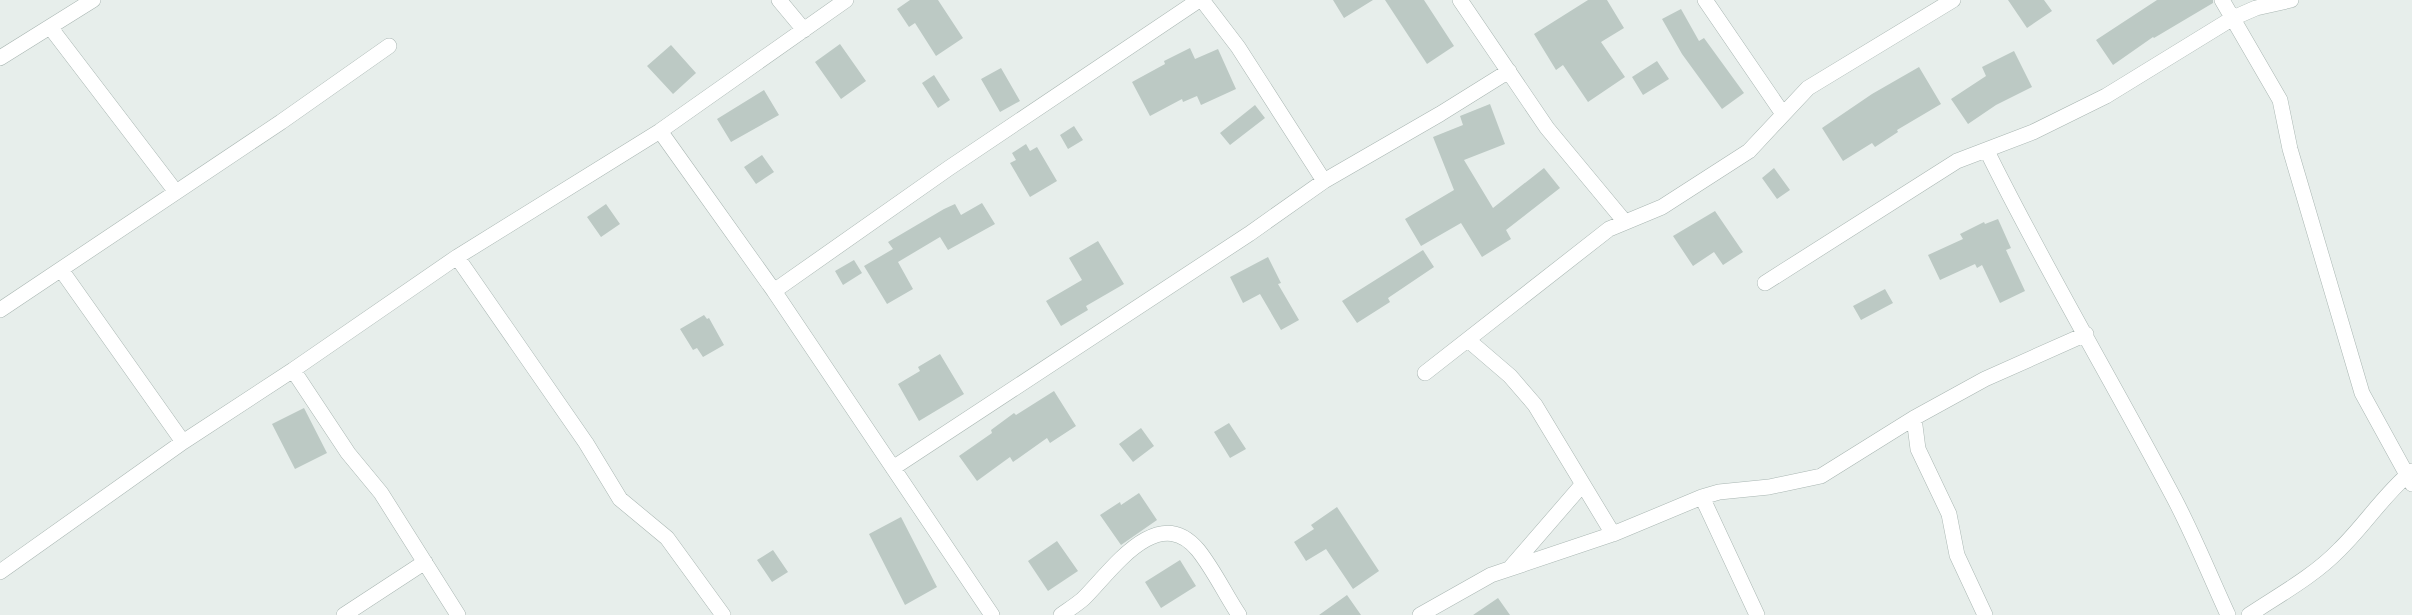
<svg xmlns="http://www.w3.org/2000/svg" width="2412" height="615" font-family="'Asap Condensed',sans-serif">
<rect width="100%" height="100%" fill="#e7eeeb"/>
<path fill="#bcc9c4" d="M910,0H938L963,38L936,56L915,23L909,27L897,9Z
M1333,0H1373L1344,18Z
M1385,0H1424L1454,46L1427,64Z
M1588,0H1607L1624,28L1601,42L1625,77L1588,102L1563,65L1556,70L1534,34Z
M2008,0H2044L2052,11L2027,28Z
M2157,0H2213V3L2154,38L2153,37L2113,65L2096,40Z
M1681,9L1699,41L1704,38L1744,93L1722,109L1682,54L1662,19Z
M840,44L866,81L841,99L815,62Z
M671,45L696,73L673,94L647,66Z
M1190,48L1195,59L1218,49L1236,89L1201,105L1197,96L1183,102L1182,99L1150,116L1132,82L1165,64L1164,61Z
M2014,51L2032,87L1996,105L1968,124L1951,99L1986,76L1982,67Z
M1657,61L1669,79L1643,95L1632,77Z
M1919,67L1941,104L1897,130L1898,132L1875,147L1872,143L1843,161L1822,128L1872,94Z
M1001,68L1020,101L1000,112L981,79Z
M934,75L950,100L938,108L922,83Z
M764,90L779,115L731,142L717,119Z
M1490,104L1505,144L1464,160L1493,208L1544,168L1560,188L1506,230L1511,239L1482,257L1461,223L1421,246L1405,219L1454,190L1433,137L1463,125L1460,116Z
M1255,105L1265,118L1230,145L1220,133Z
M1074,126L1083,140L1068,149L1060,135Z
M1026,144L1030,151L1037,147L1057,181L1030,197L1010,163L1016,160L1012,153Z
M762,155L774,172L756,184L744,167Z
M1774,168L1790,190L1777,199L1762,178Z
M982,203L995,224L948,250L940,237L898,262L913,289L887,304L864,266L893,249L888,242L944,209L955,204L961,215Z
M606,204L620,224L601,237L587,217Z
M1715,211L1743,252L1723,265L1714,252L1693,266L1673,236Z
M1998,219L2011,248L2006,250L2025,291L2000,303L1982,265L1977,268L1975,264L1940,280L1928,255L1963,239L1960,234L1984,222L1985,224Z
M1098,241L1124,284L1086,306L1088,310L1061,326L1046,301L1082,280L1069,258Z
M1423,250L1434,267L1388,298L1390,302L1357,323L1342,301Z
M1268,257L1281,283L1278,284L1299,320L1281,330L1260,294L1243,303L1230,277Z
M854,260L862,273L843,285L835,271Z
M1885,289L1893,303L1861,320L1853,306Z
M704,315L707,319L709,318L724,345L703,357L697,348L693,350L680,329Z
M940,354L964,394L919,421L898,384L920,371L918,367Z
M1054,391L1076,426L1050,443L1047,438L1013,462L1010,457L977,481L959,456L992,433L991,430L1014,413L1016,415Z
M304,408L327,453L295,469L272,424Z
M1229,423L1246,449L1230,458L1214,432Z
M1141,428L1154,446L1133,462L1119,444Z
M1139,493L1157,520L1121,545L1100,515L1120,502L1121,505Z
M1337,507L1379,571L1353,589L1326,549L1306,561L1294,542L1314,529L1311,525Z
M901,517L937,587L905,605L869,534Z
M1057,541L1078,571L1048,591L1028,561Z
M773,550L788,572L772,582L757,560Z
M1180,560L1196,586L1161,608L1145,582Z
M1347,595L1361,615H1319Z
M1498,598L1510,615H1473Z"/>
<g fill="none" stroke-linecap="round" stroke-linejoin="round">
<g stroke="#a9b6b2" stroke-width="16">
<path id="street" d="M779,0L804,30
M1202,0L1238,47L1324,181
M1460,0L1547,128L1625,222
M1705,0L1783,114
M2222,0L2280,100L2290,149L2362,393L2412,484
M50,27L176,192
M0,58L93,0
M660,131L774,291L992,615
M1987,151C2045,269 2113,382 2174,498C2194,536 2210,576 2228,615
M457,257L586,443L620,499L667,538L723,615
M62,271L183,442
M1765,283L1957,161L2033,132L2106,96L2233,18L2256,8L2291,0
M774,291L949,168L1199,0
M0,310L281,122L389,46
M1468,340L1510,376L1535,405L1613,534
M293,370L348,453L381,493L458,615
M1425,373L1609,229L1662,207L1749,151L1808,88L1953,0
M1914,418L1918,449L1949,514L1957,555L1985,615
M893,468L1249,234L1324,181L1440,114L1509,71
M1702,497L1757,615
M1511,567L1582,485
M0,572L183,442L293,370L457,257L660,131L846,0
M344,615L425,562
M1061,615C1068,610 1076,605 1083,599C1110,573 1157,501 1198,550C1214,570 1225,594 1239,615
M1420,615L1491,575L1613,534L1702,497L1719,492L1769,487L1821,476L1914,418L1985,379L2086,334
M2249,615C2279,595 2314,576 2339,550C2365,525 2384,494 2412,471"/>
</g>
<use href="#street" stroke="#fff" stroke-width="15"/>
</g>
</svg>
